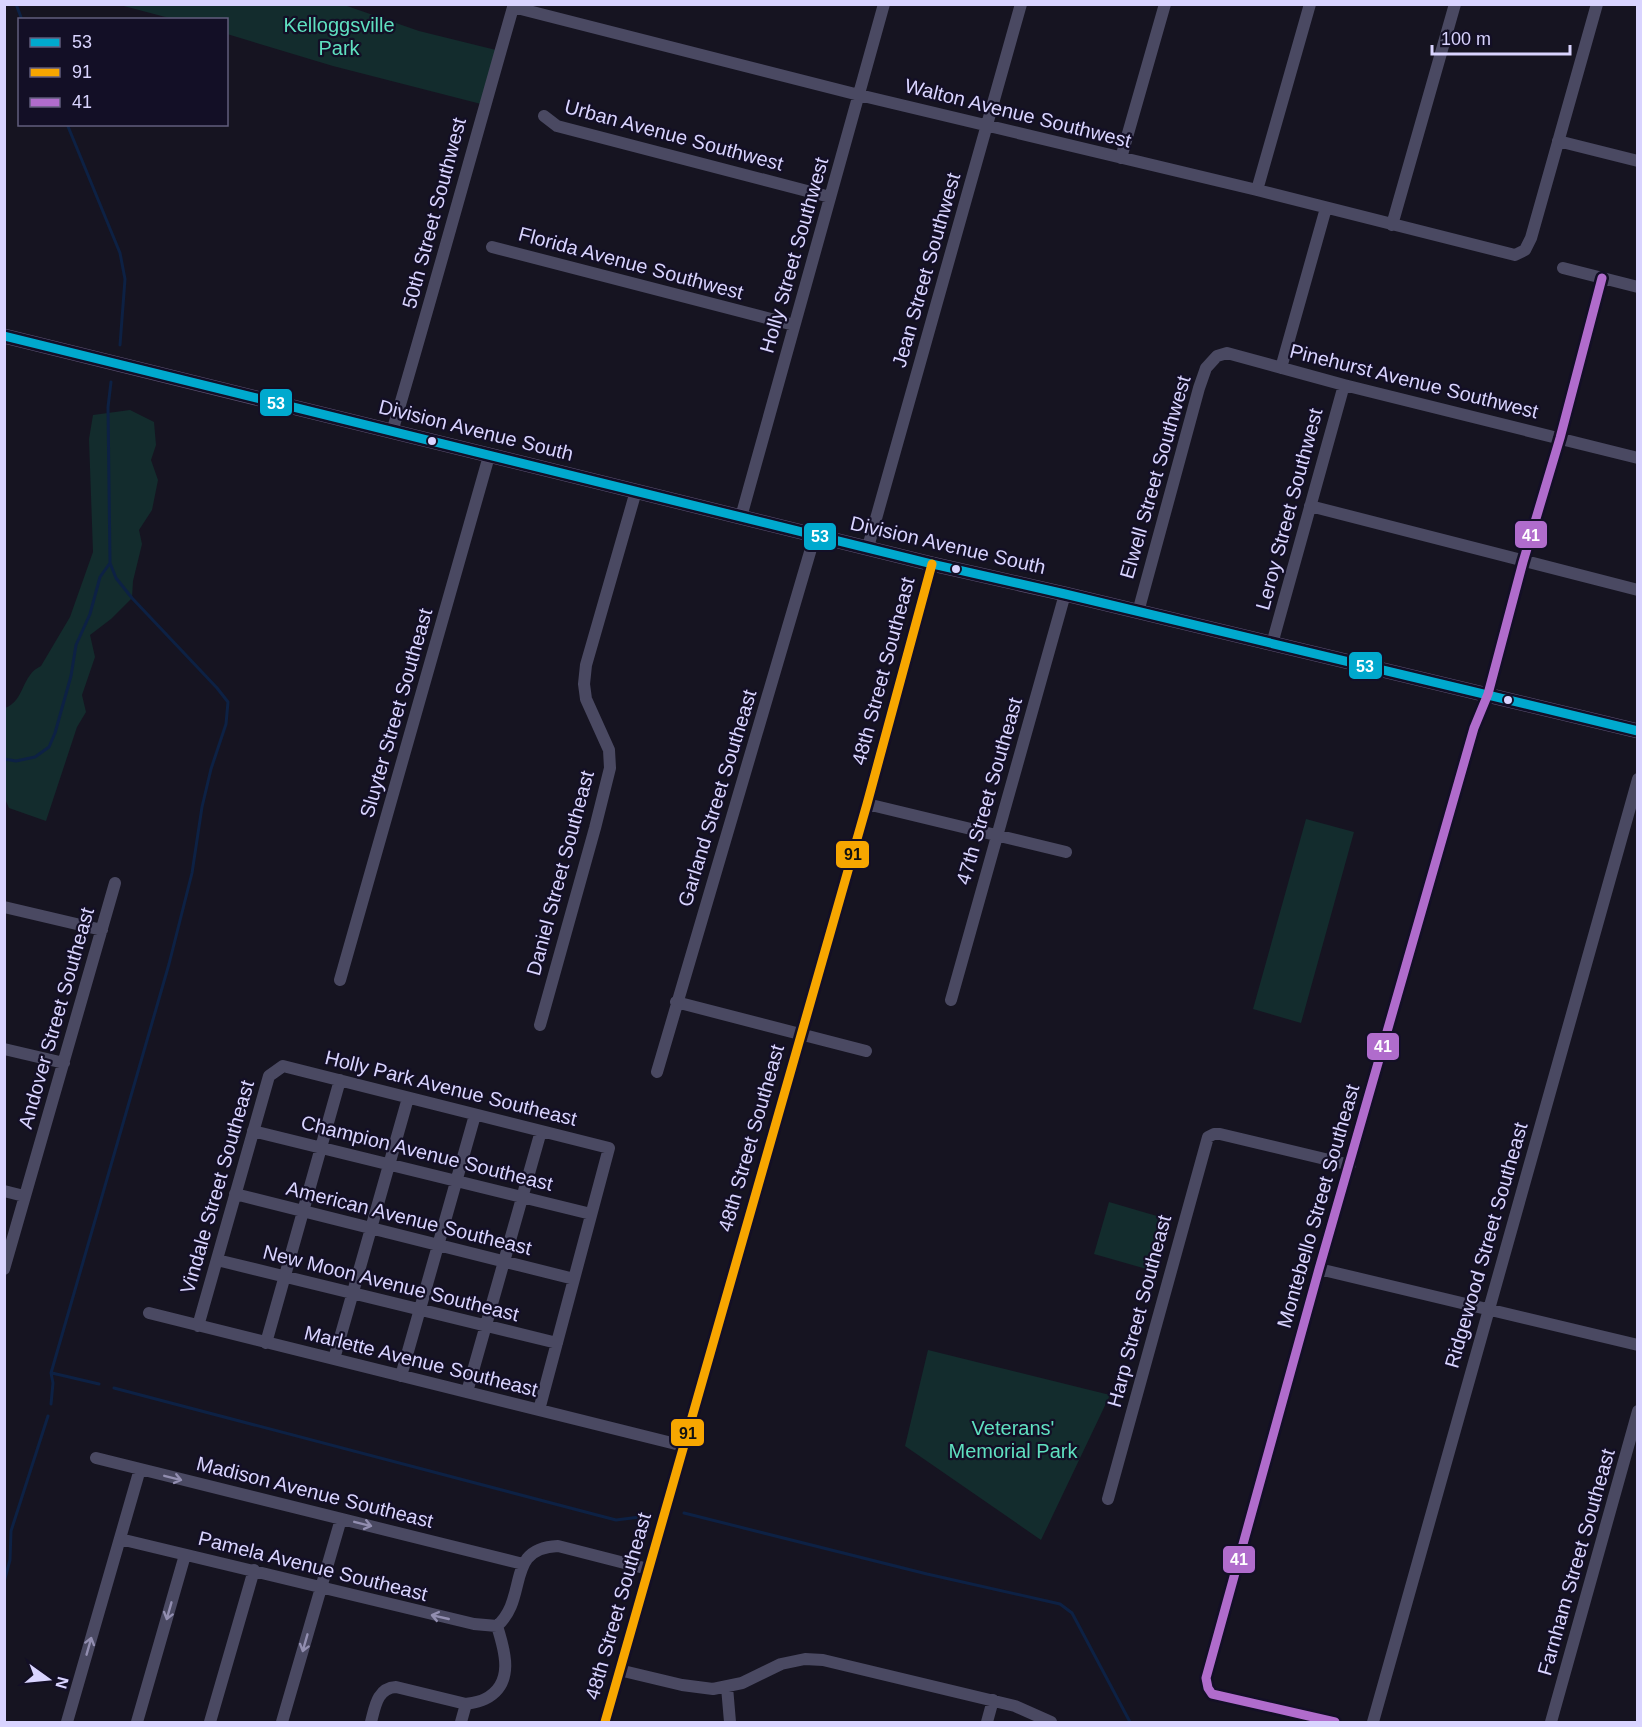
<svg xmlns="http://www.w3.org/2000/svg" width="1642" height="1727" font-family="Arial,sans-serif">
<rect width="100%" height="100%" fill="#161421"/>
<path fill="#132c2d" d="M120,5H347V6L419,31L500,51L485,105L333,66L227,34L226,20L173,19Z
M130,410L154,422L156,445L151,460L158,480L152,510L139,530L142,544L133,581L132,598L111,619L90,635L95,657L82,695L86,712L77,727L46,821L9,808L5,799V708C25,701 21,675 41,666L70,617L93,552L89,439L93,415Z
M1306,819L1354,832L1301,1023L1253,1009Z
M1109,1202L1167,1219L1158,1249L1163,1251L1157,1272L1094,1254Z
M928,1350L1110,1395L1041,1540L905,1446Z"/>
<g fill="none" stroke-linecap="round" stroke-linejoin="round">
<path stroke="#0d2144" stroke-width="3" d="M16,4L22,20
M67,124L120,253L125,279L120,345
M4,759L16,761L35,757L49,747L55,733L71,676L76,645L90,614L100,577L110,563
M52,1373L99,1384
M114,1388L616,1520L640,1517
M51,1404L53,1383L51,1373L169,964L192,873L202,807L211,769L226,724L228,702L217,688L132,598L116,578L110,563L108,407L111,382
M684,1513L927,1574L1060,1604L1072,1613L1130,1722
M4,1582L10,1560L11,1531L48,1416"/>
<path stroke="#4a4962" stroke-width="12" d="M513,7L859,95L1257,190L1515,255L1525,250L1531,238L1597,4
M544,116L557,126L830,197
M1558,141L1638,161
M1121,158L1165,4
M1257,190L1310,4
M1392,225L1455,4
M492,247L794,325
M1563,268L1638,287
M1281,368L1326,208
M392,432C434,290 473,147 514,4
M1310,506L1638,590
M741,517L884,4
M868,547L1021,4
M1138,612L1199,388L1206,368L1217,356L1227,353L1344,385L1638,458
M1272,644L1344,385
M867,804L1066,852
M4,907L102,930
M340,980L489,456
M951,1000L1065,594
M676,1002L866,1051
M540,1025L595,828L610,768L609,750L586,699L584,684L586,665L636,491
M4,1049L64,1063
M657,1072L815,535
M253,1131L591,1214
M4,1191L24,1196
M235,1194L574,1279
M217,1260L557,1343
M4,1269L115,883
M1319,1269L1638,1345
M149,1313L684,1446
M198,1326L269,1076L283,1066L609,1148L539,1410
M266,1343L340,1080
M334,1359L408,1098
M401,1376L475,1115
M467,1392L541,1131
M96,1458L523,1564
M1108,1499L1208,1137L1214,1134H1220L1350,1165
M120,1539L474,1624L497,1626
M619,1670L682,1685L713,1689L742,1683L781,1664L805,1659L823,1660L1015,1706L1051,1722
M727,1687L730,1722
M67,1722L140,1469
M137,1722L185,1555
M210,1722L254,1570
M282,1722L341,1519
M371,1722C375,1707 377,1688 396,1687L466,1704
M461,1722L466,1704C472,1703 479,1702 485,1699C515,1684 505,1651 497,1626C529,1598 504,1548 558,1546L648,1569
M605,1722L867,804L932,564
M987,1722L993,1700
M1335,1722L1212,1694L1208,1688L1206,1678L1319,1269L1474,728L1488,694L1523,562L1560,438L1602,278
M1373,1722L1638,779
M1551,1722L1638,1411"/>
<path stroke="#5e5373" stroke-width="15" d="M4,336L932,564L1065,594L1638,731"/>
<g stroke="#130f26" stroke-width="14">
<path id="bus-1" d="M4,336L932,564L1065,594L1638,731"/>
</g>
<g stroke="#130f26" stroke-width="14">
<path id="bus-2" d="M605,1722L867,804L932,564"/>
</g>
<g stroke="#130f26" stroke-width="14">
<path id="bus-3" d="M1335,1722L1212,1694L1208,1688L1206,1678L1319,1269L1474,728L1488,694L1523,562L1560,438L1602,278"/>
</g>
<use href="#bus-1" stroke="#00a9ce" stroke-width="9"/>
<use href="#bus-2" stroke="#f7a600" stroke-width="9"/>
<use href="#bus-3" stroke="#b06ccc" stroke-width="9"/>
</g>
<defs><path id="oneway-shaft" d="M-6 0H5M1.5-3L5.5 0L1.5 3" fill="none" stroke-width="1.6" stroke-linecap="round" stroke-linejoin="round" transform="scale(1.5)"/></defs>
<g stroke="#928eb0">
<use href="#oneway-shaft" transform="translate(173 1478) rotate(14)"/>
<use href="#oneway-shaft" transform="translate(363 1524) rotate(14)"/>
<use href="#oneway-shaft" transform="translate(169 1611) rotate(106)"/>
<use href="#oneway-shaft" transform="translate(440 1617) rotate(-167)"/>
<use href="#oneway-shaft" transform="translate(305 1643) rotate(106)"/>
<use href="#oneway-shaft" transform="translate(89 1646) rotate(-74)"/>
</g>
<g fill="#d9d4ff" stroke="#130f26" stroke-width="2">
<circle cx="432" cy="441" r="5"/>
<circle cx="956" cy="569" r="5"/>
<circle cx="1508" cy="700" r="5"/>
</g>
<g text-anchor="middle" stroke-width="4.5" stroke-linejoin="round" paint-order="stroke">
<g font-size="20" fill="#5fe0c0" stroke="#130f26">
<text x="339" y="32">Kelloggsville<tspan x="339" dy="23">Park</tspan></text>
<text x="1013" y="1435">Veterans'<tspan x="1013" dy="23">Memorial Park</tspan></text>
</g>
<g font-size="20" fill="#d9d4ff" stroke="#130f26">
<text transform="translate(1018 113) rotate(14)" y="7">Walton Avenue Southwest</text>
<text transform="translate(674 135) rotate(15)" y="7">Urban Avenue Southwest</text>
<text transform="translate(434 213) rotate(-75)" y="7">50th Street Southwest</text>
<text transform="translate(794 255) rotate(-74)" y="7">Holly Street Southwest</text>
<text transform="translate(631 263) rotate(15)" y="7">Florida Avenue Southwest</text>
<text transform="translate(926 270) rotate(-74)" y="7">Jean Street Southwest</text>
<text transform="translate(1414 381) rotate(14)" y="7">Pinehurst Avenue Southwest</text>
<text transform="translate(476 430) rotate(14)" y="7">Division Avenue South</text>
<text transform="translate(1155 477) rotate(-74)" y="7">Elwell Street Southwest</text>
<text transform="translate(1289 509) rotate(-75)" y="7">Leroy Street Southwest</text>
<text transform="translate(948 545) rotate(13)" y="7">Division Avenue South</text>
<text transform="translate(883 671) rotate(-75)" y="7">48th Street Southeast</text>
<text transform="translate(396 713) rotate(-74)" y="7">Sluyter Street Southeast</text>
<text transform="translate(989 791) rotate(-74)" y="7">47th Street Southeast</text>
<text transform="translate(717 798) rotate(-73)" y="7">Garland Street Southeast</text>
<text transform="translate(560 873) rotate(-75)" y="7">Daniel Street Southeast</text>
<text transform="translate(56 1018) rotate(-74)" y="7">Andover Street Southeast</text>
<text transform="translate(451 1088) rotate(14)" y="7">Holly Park Avenue Southeast</text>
<text transform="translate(751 1138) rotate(-74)" y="7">48th Street Southeast</text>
<text transform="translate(427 1153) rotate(14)" y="7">Champion Avenue Southeast</text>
<text transform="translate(217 1187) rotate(-74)" y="7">Vindale Street Southeast</text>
<text transform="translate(1318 1206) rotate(-74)" y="7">Montebello Street Southeast</text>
<text transform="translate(409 1218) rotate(14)" y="7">American Avenue Southeast</text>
<text transform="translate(1486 1245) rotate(-74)" y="7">Ridgewood Street Southeast</text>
<text transform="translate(391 1283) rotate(14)" y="7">New Moon Avenue Southeast</text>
<text transform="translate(1139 1311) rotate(-75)" y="7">Harp Street Southeast</text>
<text transform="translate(421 1361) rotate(14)" y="7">Marlette Avenue Southeast</text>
<text transform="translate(315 1492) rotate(14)" y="7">Madison Avenue Southeast</text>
<text transform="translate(1576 1562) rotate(-74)" y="7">Farnham Street Southeast</text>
<text transform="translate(313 1566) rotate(14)" y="7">Pamela Avenue Southeast</text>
<text transform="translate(618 1606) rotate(-74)" y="7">48th Street Southeast</text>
</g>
</g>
<g stroke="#130f26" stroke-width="2">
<rect x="259" y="388" width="34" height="29" rx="6" fill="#00a9ce"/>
<rect x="1514" y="520" width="34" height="29" rx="6" fill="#b06ccc"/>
<rect x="803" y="522" width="34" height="29" rx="6" fill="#00a9ce"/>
<rect x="1348" y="651" width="35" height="29" rx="6" fill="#00a9ce"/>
<rect x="835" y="840" width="35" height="29" rx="6" fill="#f7a600"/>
<rect x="1366" y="1032" width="34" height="29" rx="6" fill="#b06ccc"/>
<rect x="670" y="1418" width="35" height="29" rx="6" fill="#f7a600"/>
<rect x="1222" y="1545" width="34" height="29" rx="6" fill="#b06ccc"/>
</g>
<g font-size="16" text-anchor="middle" font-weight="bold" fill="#fff">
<text x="276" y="409">53</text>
<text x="1531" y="541">41</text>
<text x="820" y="542">53</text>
<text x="1365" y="672">53</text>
<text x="1383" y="1052">41</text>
<text x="1239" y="1565">41</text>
</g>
<g font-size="16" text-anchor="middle" font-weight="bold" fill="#111">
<text x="853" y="860">91</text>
<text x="688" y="1439">91</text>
</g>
<rect width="1642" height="1727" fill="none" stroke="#d9d4ff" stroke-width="12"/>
<rect x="18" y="18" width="210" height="108" fill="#130f26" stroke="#625e7d" stroke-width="1.5"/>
<rect x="30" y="38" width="30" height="9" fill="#00a9ce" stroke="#625e7d" stroke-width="1.5"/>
<text x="72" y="48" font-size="18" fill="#d9d4ff">53</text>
<rect x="30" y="68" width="30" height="9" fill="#f7a600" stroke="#625e7d" stroke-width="1.5"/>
<text x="72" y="78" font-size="18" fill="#d9d4ff">91</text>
<rect x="30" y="98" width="30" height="9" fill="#b06ccc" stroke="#625e7d" stroke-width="1.5"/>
<text x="72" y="108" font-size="18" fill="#d9d4ff">41</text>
<g transform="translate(48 1679) rotate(105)" stroke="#130f26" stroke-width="4.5" paint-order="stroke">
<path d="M0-4.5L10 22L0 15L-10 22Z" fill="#d9d4ff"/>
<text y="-9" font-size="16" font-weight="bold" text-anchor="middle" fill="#d9d4ff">N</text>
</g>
<path d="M1432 45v9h138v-9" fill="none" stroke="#d9d4ff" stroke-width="3"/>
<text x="1441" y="45" font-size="18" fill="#d9d4ff" stroke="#130f26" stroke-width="4.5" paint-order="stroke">100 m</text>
</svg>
